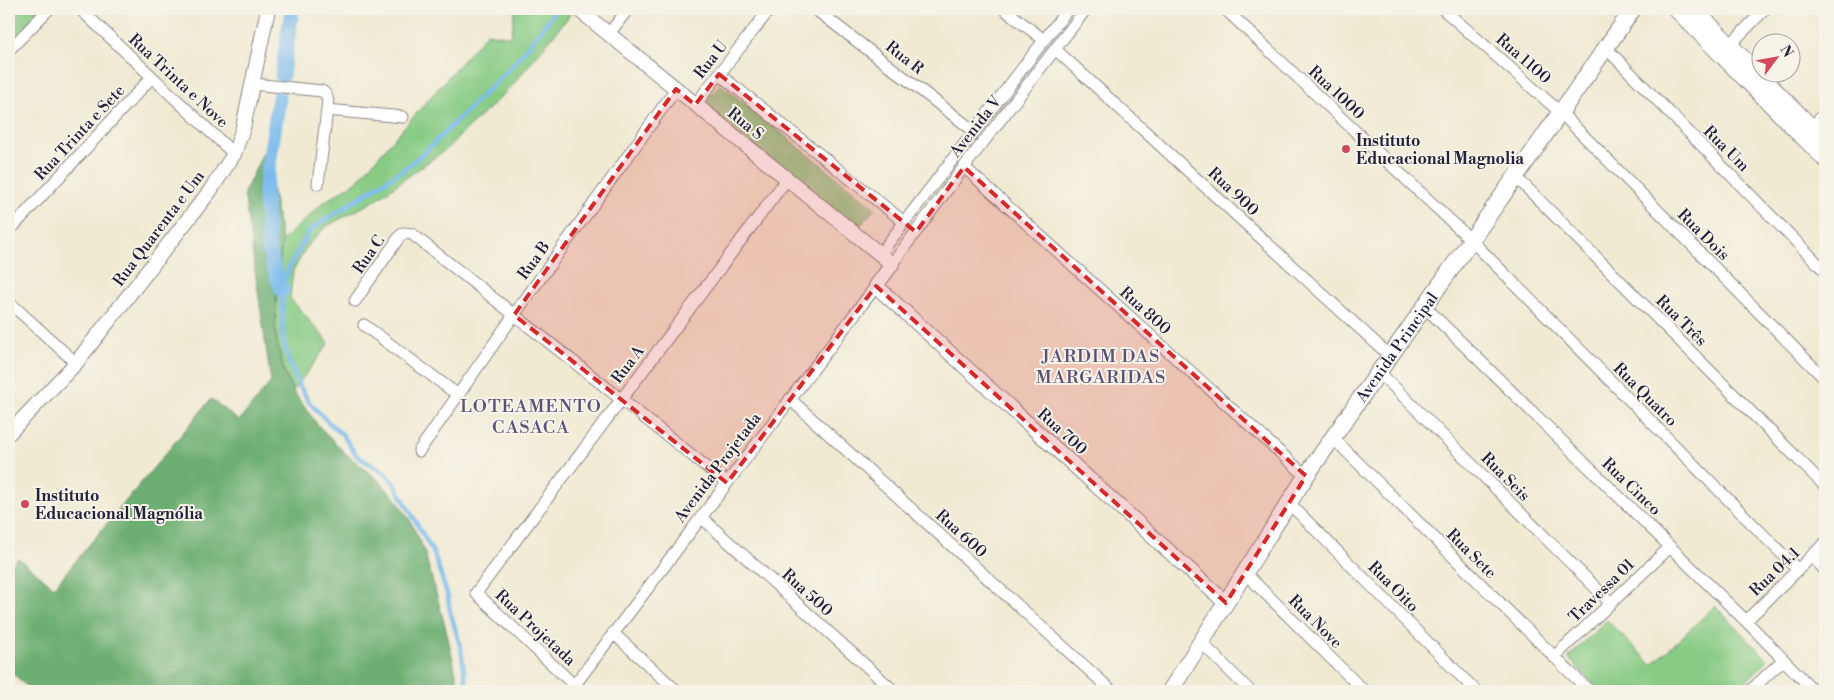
<svg xmlns="http://www.w3.org/2000/svg" width="1834" height="700" font-family="'Libre Bodoni',serif">
<rect width="100%" height="100%" fill="#f7f3e8"/>
<filter id="ink" filterUnits="userSpaceOnUse"><feTurbulence type="fractalNoise" baseFrequency=".02" numOctaves="2"/><feDisplacementMap in="SourceGraphic" scale="10" xChannelSelector="R" yChannelSelector="G"/><feConvolveMatrix kernelMatrix="1 2 1 2 8 2 1 2 1" color-interpolation-filters="sRGB"/></filter>
<filter id="wash" filterUnits="userSpaceOnUse"><feTurbulence type="fractalNoise" baseFrequency=".0096" numOctaves="4" result="noise"/><feDisplacementMap in="SourceGraphic" scale="20" xChannelSelector="R" yChannelSelector="G"/><feGaussianBlur stdDeviation="1.12" result="paint"/><feColorMatrix in="noise" values="0 0 0 0 0 0 0 0 0 0 0 0 0 0 0 0 0 1.4 0 .05"/><feComposite in="paint" operator="in"/></filter>
<g filter="url(#wash)">
<rect width="100%" height="100%" fill="#f0ead3"/>
<path fill="#87cb84" stroke="#547660" d="M9,9H49L9,50Z
M515,9H563L570,15L511,87L445,150L374,201L327,226L308,245L293,271L290,298L329,343L293,391C267,342 276,293 282,241L324,202L356,182L487,33L511,37Z
M720,84L875,208L857,230L703,105Z
M1715,606L1768,660L1737,691H1600L1568,658L1607,620L1652,665Z"/>
<path fill="#6daf72" stroke="#486856" d="M265,149L282,241L277,290L275,333L285,376L293,391L317,424L346,454L378,480L395,497L411,522L424,550L446,629L460,691H32L9,670V568L18,558L54,587L211,399L239,421L271,382L244,193Z"/>
<g fill="none" stroke-linecap="round" stroke-linejoin="round">
<path stroke="#78b9ed" stroke-width="4.5" d="M467,691L461,648L450,611L448,597L434,554L394,483L386,474L357,456L342,434L328,422L310,403L300,387L288,359L283,338L282,290L289,267L310,230L407,167L428,149L515,63L557,9"/>
<path stroke="#78b9ed" stroke-width="15" d="M282,75L292,10
M279,98L265,190L268,246L273,265L282,290"/>
</g>
</g>
<g filter="url(#ink)">
<g fill="none" stroke-linecap="round" stroke-linejoin="round">
<g stroke="#898687" stroke-width="13">
<path id="minor" d="M80,9L234,154
M815,9L974,131
M1004,9L1044,40
M1225,9L1471,240L1798,570
M1443,9L1561,113L1825,379
M608,35L628,9
M1730,45L1765,9
M1606,48L1825,271
M1055,49L1390,356
M9,50L49,9
M719,74L904,222
M253,84L322,91C329,96 328,102 327,110L318,184
M695,105L770,9
M327,110L403,117
M1812,128L1825,112
M964,167L1306,476
M1516,177L1825,486
M9,231L152,77
M880,254L1068,9
M892,264L964,167L1086,9
M355,301L400,236L404,233L412,234L727,483
M9,302L76,363
M1425,307L1746,621L1814,691
M364,325L458,395
M1379,372L1611,603
M790,399L1112,691
M1333,438L1589,691
M419,451L514,315L676,89
M1289,503L1476,691
M701,517L894,691
M1812,556L1825,570
M1245,573L1364,691
M1746,621L1825,543
M613,633L677,691
M1201,642L1250,691
M1554,657L1670,547
M574,685L476,593L787,179
M570,691L876,286
M1750,691L1783,660"/>
</g>
<g stroke="#898687" stroke-width="16">
<path id="tertiary" d="M578,9L892,264L876,286L1226,603
M9,433L76,363L210,191L234,154L243,128L268,9"/>
</g>
<g stroke="#898687" stroke-width="18">
<g id="secondary">
<path d="M1676,9L1825,159"/>
<path d="M1694,9L1825,141"/>
<path id="s1" d="M1170,691L1306,476L1633,9"/>
</g>
</g>
<use href="#minor" stroke="#fff" stroke-width="11"/>
<use href="#tertiary" stroke="#fff" stroke-width="14"/>
<use href="#secondary" stroke="#fff" stroke-width="16"/>
</g>
</g>
<path fill="#d62828" fill-opacity="0.2" stroke="#d62828" stroke-width="4" stroke-dasharray="10 6" stroke-linejoin="round" d="M719,74L916,232L964,167L1306,476L1226,603L876,286L727,483L514,315L676,89L695,105Z"/>
<g fill="#d1495b" stroke="#f7f3e8" stroke-width="2">
<circle cx="1346" cy="149" r="5"/>
<circle cx="25" cy="504" r="5"/>
</g>
<g text-anchor="middle" stroke-width="4" stroke-linejoin="round" paint-order="stroke">
<g font-size="16" fill="#22223b" stroke="#f7f3e8">
<text transform="translate(905 57) rotate(38)" y="6">Rua R</text>
<text transform="translate(1524 58) rotate(41)" y="6">Rua 1100</text>
<text transform="translate(710 59) rotate(-52)" y="6">Rua U</text>
<text transform="translate(179 80) rotate(43)" y="6">Rua Trinta e Nove</text>
<text transform="translate(1337 92) rotate(43)" y="6">Rua 1000</text>
<text transform="translate(746 123) rotate(39)" y="6">Rua S</text>
<text transform="translate(975 126) rotate(-52)" y="6">Avenida V</text>
<text transform="translate(79 132) rotate(-47)" y="6">Rua Trinta e Sete</text>
<text transform="translate(1727 148) rotate(45)" y="6">Rua Um</text>
<text transform="translate(1234 191) rotate(43)" y="6">Rua 900</text>
<text transform="translate(158 228) rotate(-53)" y="6">Rua Quarenta e Um</text>
<text transform="translate(1704 234) rotate(45)" y="6">Rua Dois</text>
<text transform="translate(368 254) rotate(-55)" y="6">Rua C</text>
<text transform="translate(533 260) rotate(-54)" y="6">Rua B</text>
<text transform="translate(1146 310) rotate(42)" y="6">Rua 800</text>
<text transform="translate(1682 320) rotate(45)" y="6">Rua Três</text>
<text dy="6" stroke="none"><textPath href="#s1" startOffset="412">Avenida Principal</textPath></text>
<text transform="translate(627 364) rotate(-53)" y="6">Rua A</text>
<text transform="translate(1646 394) rotate(45)" y="6">Rua Quatro</text>
<text transform="translate(1063 431) rotate(42)" y="6">Rua 700</text>
<text transform="translate(717 467) rotate(-53)" y="6">Avenida Projetada</text>
<text transform="translate(1506 476) rotate(45)" y="6">Rua Seis</text>
<text transform="translate(1632 486) rotate(44)" y="6">Rua Cinco</text>
<text transform="translate(962 533) rotate(42)" y="6">Rua 600</text>
<text transform="translate(1472 553) rotate(45)" y="6">Rua Sete</text>
<text transform="translate(1774 571) rotate(-44)" y="6">Rua 04.1</text>
<text transform="translate(1394 586) rotate(45)" y="6">Rua Oito</text>
<text transform="translate(1601 590) rotate(-44)" y="6">Travessa 01</text>
<text transform="translate(808 592) rotate(42)" y="6">Rua 500</text>
<text transform="translate(1316 621) rotate(45)" y="6">Rua Nove</text>
<text transform="translate(536 627) rotate(43)" y="6">Rua Projetada</text>
</g>
<g font-size="16" font-weight="bold" fill="#22223b" stroke="#f7f3e8" text-anchor="start">
<text x="1356" y="146">Instituto<tspan x="1356" dy="18">Educacional Magnolia</tspan></text>
<text x="35" y="501">Instituto<tspan x="35" dy="18">Educacional Magnólia</tspan></text>
</g>
<g font-size="18" letter-spacing="1" fill="#5a5179" stroke="#f7f3e8">
<text x="1101" y="362">JARDIM DAS<tspan x="1101" dy="21">MARGARIDAS</tspan></text>
<text x="531" y="412">LOTEAMENTO<tspan x="531" dy="21">CASACA</tspan></text>
</g>
</g>
<rect width="1834" height="700" fill="none" stroke="#f7f3e8" stroke-width="30"/>
<g transform="translate(1776 58) rotate(58)"><circle r="24" fill="#f7f3e8" stroke="#a29fa3"/>
<path d="M0-4L9 19L0 12L-9 19Z" fill="#d1495b"/>
<text y="-8" font-size="14" font-weight="bold" text-anchor="middle" fill="#22223b">N</text>
</g>
</svg>
